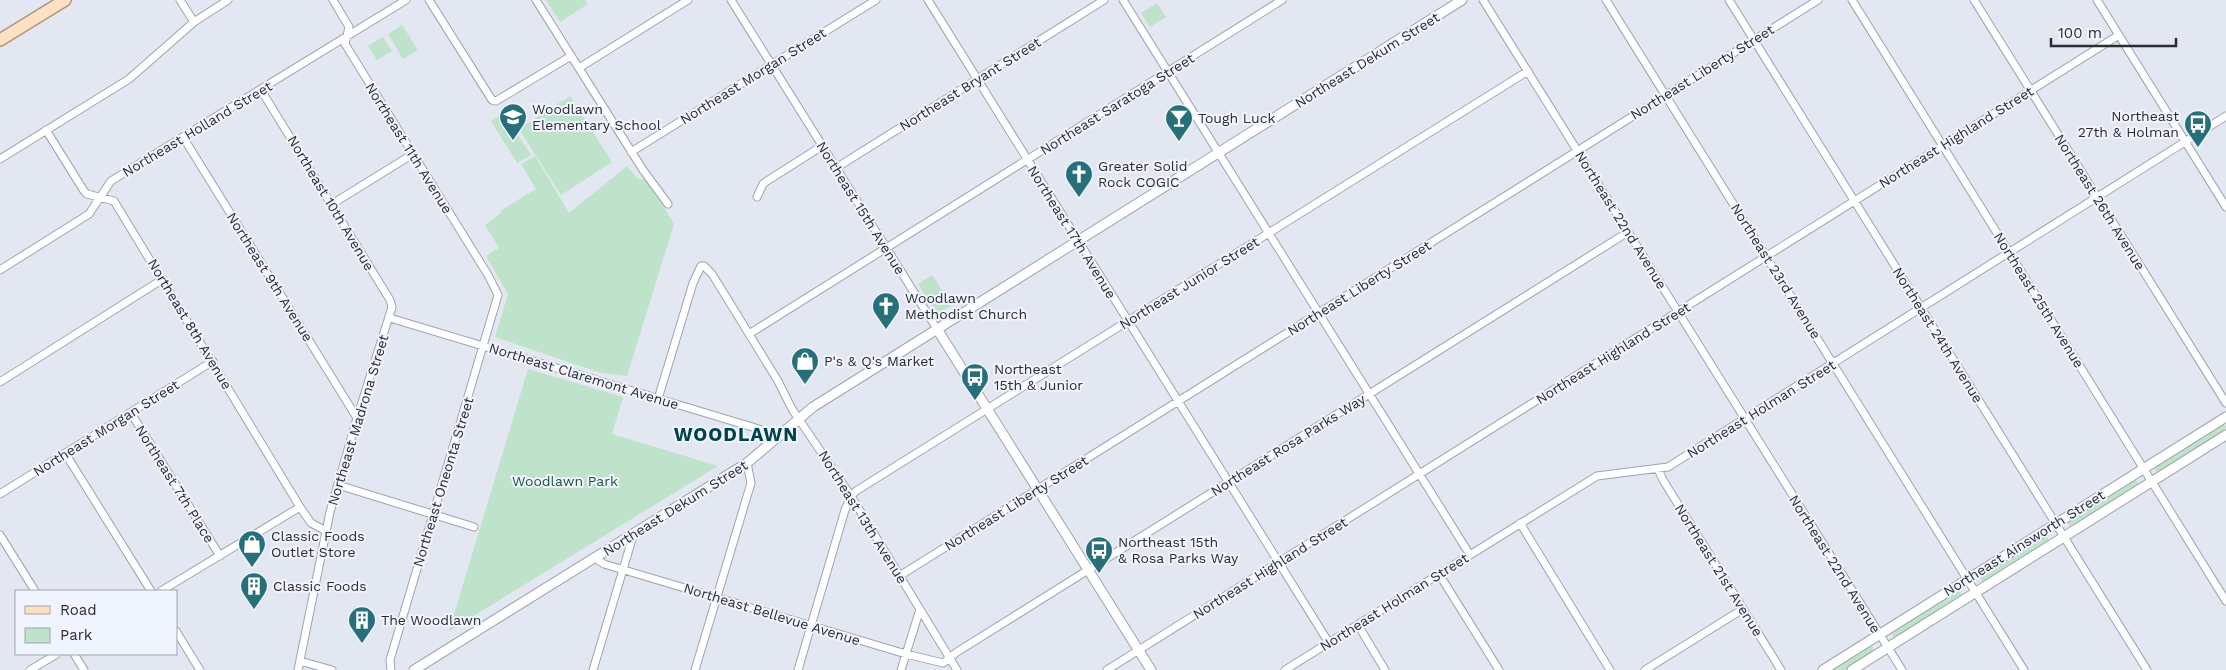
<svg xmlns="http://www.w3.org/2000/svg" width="2226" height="670" font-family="'Work Sans',sans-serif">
<rect width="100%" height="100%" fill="#e2e7f1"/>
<path fill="#bfe2ca" d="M546,0H585L588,4L560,22Z
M1157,3L1166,17L1150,27L1141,13Z
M402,25L418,50L403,59L388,34Z
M383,37L392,51L377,60L368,46Z
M570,96L612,162L561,195L519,129Z
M504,113L531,155L517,163L491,121Z
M535,156L569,213L627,166L638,179H644L649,182L674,224L627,376L601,373L495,337L508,294L486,256L499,248L485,225L501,213L500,211L536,189L521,164Z
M932,275L952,305L937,314L918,284Z
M528,369L623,397L612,434L718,466L449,631Z
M2222,424L2226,426L2225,431L2159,472L2155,470V465Z
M2132,479L2137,481L2138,486L2074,526H2069L2068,521Z
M2044,533L2050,542L1985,582L1982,581L1979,578L1980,574Z
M1956,590L1961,592V598L1899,637L1895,638L1892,635L1891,632Z
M1870,645L1873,647L1872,654L1846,670H1829Z"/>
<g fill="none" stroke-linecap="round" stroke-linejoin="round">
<g stroke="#9fa3ad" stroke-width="9">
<path id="minor" d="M180,0L194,22
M333,0L349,27L345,44L488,275L498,295L390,660L391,670
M429,0L492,100L496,101L571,56
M536,0L643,170L668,204
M731,0L937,329
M928,0L1329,643
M1123,0L1470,555
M1483,0L1902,670
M1606,0L2024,670
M1729,0L2147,670
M1852,0L2226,601
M1974,0L2226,403
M2097,0L2226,207
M579,68L688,0
M261,90L390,300L392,307L357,418L330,512L298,670
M46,130L84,191L87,194L114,201L300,507L311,523L326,531
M183,137L357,418
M631,152L876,0
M0,159L129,79L194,22L228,0
M836,168L1104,0
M757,197L763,184L767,181L822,146
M332,204L413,154
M0,270L89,214L111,181L406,0
M390,318L759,429L777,439
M749,334L1282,0
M0,382L163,279
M658,399L693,283L701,266H704L712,274L778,381L792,409L851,496L957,670
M131,413L220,556
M65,453L151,591
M1658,469L1663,480L1781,670
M338,485L474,527
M0,494L213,361
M1520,523L1610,670
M0,535L35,591
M595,558L604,564L906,654L943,663L957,652L1628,232
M1439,574L1499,670
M901,575L1818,0
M161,591L300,507
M1358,625L1385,670
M176,631L200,670
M74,654L84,670
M300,661L332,670
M30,670L57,654
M593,670L633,536
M695,670L751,483L747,463
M798,670L845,510L851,496L856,491L1528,71
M901,670L920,609
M1107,670L2119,35
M1285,670L1597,476L1668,467L2226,116
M1645,670L1743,609"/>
</g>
<g stroke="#9fa3ad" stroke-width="11">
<path id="tertiary" d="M937,329L1151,670
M414,670L747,463L813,407L1462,0
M1823,670L2226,417
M1852,670L2226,435"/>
</g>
<g stroke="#b19576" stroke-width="14">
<path id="primary" d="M0,40L65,0"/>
</g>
<use href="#minor" stroke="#fff" stroke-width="7"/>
<use href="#tertiary" stroke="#fff" stroke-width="9"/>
<use href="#primary" stroke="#fce1c4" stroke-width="11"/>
</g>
<defs>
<g id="school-pin" transform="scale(1.4375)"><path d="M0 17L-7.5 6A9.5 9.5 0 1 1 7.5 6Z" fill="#27707a" stroke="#f0f4ff"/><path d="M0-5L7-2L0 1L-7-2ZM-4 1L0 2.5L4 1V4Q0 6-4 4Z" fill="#fff"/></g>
<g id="bar-pin" transform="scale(1.4375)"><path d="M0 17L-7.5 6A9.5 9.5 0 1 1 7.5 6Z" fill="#27707a" stroke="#f0f4ff"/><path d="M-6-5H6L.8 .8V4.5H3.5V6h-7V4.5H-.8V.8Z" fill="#fff"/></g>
<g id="bus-pin" transform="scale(1.4375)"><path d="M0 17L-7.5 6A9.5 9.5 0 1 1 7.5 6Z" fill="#27707a" stroke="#f0f4ff"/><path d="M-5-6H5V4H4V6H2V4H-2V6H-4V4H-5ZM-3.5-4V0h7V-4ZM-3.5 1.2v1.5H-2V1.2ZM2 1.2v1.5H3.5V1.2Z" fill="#fff"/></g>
<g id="church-pin" transform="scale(1.4375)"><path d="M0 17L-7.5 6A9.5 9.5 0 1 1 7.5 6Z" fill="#27707a" stroke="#f0f4ff"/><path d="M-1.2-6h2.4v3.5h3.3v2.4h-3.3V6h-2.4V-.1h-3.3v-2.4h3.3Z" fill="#fff"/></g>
<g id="shop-pin" transform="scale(1.4375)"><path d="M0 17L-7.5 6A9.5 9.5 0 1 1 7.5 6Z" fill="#27707a" stroke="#f0f4ff"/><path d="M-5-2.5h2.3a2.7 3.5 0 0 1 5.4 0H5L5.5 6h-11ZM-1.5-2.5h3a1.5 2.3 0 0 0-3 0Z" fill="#fff"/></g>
<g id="building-pin" transform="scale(1.4375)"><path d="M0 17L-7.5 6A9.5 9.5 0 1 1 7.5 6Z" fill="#27707a" stroke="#f0f4ff"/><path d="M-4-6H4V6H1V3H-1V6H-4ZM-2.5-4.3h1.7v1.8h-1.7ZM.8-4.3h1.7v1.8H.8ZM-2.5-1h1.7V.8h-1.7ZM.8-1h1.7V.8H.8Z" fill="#fff"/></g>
</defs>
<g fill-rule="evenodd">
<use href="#school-pin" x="513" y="117"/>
<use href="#bar-pin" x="1179" y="118"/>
<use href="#bus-pin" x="2198" y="124"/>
<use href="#church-pin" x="1079" y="174"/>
<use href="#church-pin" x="886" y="306"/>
<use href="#shop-pin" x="805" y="361"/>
<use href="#bus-pin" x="975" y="377"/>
<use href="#shop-pin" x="252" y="544"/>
<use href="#bus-pin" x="1099" y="550"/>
<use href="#building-pin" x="254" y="586"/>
<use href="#building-pin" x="362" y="620"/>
</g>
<g text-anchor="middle" stroke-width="4" stroke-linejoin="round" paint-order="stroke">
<g font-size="14" fill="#2a2c2f" stroke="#f0f4ff">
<text transform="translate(1367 60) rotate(-32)" y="5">Northeast Dekum Street</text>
<text transform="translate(1702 72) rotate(-32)" y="5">Northeast Liberty Street</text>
<text transform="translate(753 76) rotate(-32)" y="5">Northeast Morgan Street</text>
<text transform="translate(970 84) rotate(-32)" y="5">Northeast Bryant Street</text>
<text transform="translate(1117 104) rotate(-32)" y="5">Northeast Saratoga Street</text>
<text transform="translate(197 129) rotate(-31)" y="5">Northeast Holland Street</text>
<text transform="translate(1956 137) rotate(-32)" y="5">Northeast Highland Street</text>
<text transform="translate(409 148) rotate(58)" y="5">Northeast 11th Avenue</text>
<text transform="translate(2100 202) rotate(58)" y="5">Northeast 26th Avenue</text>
<text transform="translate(331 203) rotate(59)" y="5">Northeast 10th Avenue</text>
<text transform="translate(861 208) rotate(58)" y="5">Northeast 15th Avenue</text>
<text transform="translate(1621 220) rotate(58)" y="5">Northeast 22nd Avenue</text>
<text transform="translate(1072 232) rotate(58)" y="5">Northeast 17th Avenue</text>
<text transform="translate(1776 271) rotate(58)" y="5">Northeast 23rd Avenue</text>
<text transform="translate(270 277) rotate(58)" y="5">Northeast 9th Avenue</text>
<text transform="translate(1189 283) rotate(-32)" y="5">Northeast Junior Street</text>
<text transform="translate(1359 288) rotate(-32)" y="5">Northeast Liberty Street</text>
<text transform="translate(2039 300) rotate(58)" y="5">Northeast 25th Avenue</text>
<text transform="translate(190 324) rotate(59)" y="5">Northeast 8th Avenue</text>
<text transform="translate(1938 335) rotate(58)" y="5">Northeast 24th Avenue</text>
<text transform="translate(1613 353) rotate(-32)" y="5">Northeast Highland Street</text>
<text transform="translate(584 376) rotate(17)" y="5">Northeast Claremont Avenue</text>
<text transform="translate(1761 409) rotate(-32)" y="5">Northeast Holman Street</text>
<text transform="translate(358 420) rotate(-73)" y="5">Northeast Madrona Street</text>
<text transform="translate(106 428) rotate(-32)" y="5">Northeast Morgan Street</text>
<text transform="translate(1288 445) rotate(-32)" y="5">Northeast Rosa Parks Way</text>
<text transform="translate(443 482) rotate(-73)" y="5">Northeast Oneonta Street</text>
<text transform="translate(175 484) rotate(58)" y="5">Northeast 7th Place</text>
<text transform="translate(1016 503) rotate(-32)" y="5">Northeast Liberty Street</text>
<text transform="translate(675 508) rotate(-32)" y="5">Northeast Dekum Street</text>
<text transform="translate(863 517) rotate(58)" y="5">Northeast 13th Avenue</text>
<text transform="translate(2024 543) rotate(-32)" y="5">Northeast Ainsworth Street</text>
<text transform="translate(1835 564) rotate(58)" y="5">Northeast 22nd Avenue</text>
<text transform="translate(1270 568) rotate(-32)" y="5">Northeast Highland Street</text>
<text transform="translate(1719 570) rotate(58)" y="5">Northeast 21st Avenue</text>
<text transform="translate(1394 602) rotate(-32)" y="5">Northeast Holman Street</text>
<text transform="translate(772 614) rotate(17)" y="5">Northeast Bellevue Avenue</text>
</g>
<g font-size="14" fill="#2a2c2f" stroke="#f0f4ff" text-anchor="start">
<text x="532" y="114">Woodlawn<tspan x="532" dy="16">Elementary School</tspan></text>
<text x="2179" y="121" text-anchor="end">Northeast<tspan x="2179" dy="16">27th &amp; Holman</tspan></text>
<text x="1198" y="123">Tough Luck</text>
<text x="1098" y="171">Greater Solid<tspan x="1098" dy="16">Rock COGIC</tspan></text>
<text x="905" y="303">Woodlawn<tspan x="905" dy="16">Methodist Church</tspan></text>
<text x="824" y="366">P's &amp; Q's Market</text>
<text x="994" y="374">Northeast<tspan x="994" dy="16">15th &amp; Junior</tspan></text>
<text x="271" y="541">Classic Foods<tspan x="271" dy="16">Outlet Store</tspan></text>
<text x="1118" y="547">Northeast 15th<tspan x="1118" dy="16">&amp; Rosa Parks Way</tspan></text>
<text x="273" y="591">Classic Foods</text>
<text x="381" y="625">The Woodlawn</text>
</g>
<g font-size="14" fill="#1b5434" stroke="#f0f4ff">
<text x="565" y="486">Woodlawn Park</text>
</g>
<g font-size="19" font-weight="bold" letter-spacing="1" fill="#004249" stroke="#f0f4ff">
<text x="736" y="441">WOODLAWN</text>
</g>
</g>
<rect x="15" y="590" width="162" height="65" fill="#f0f4ff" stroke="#a1a4ac"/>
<rect x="25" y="606" width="25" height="8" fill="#fce1c4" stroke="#a1a4ac"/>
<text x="60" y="615" font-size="15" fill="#2a2c2f">Road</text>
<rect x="25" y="628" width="25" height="15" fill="#bfe2ca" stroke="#a1a4ac"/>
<text x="60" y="640" font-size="15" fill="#2a2c2f">Park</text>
<path d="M2051 38v8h125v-8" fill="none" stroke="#2a2c2f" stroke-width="2.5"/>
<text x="2058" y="38" font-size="15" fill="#2a2c2f" stroke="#f0f4ff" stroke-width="4" paint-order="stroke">100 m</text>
</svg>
